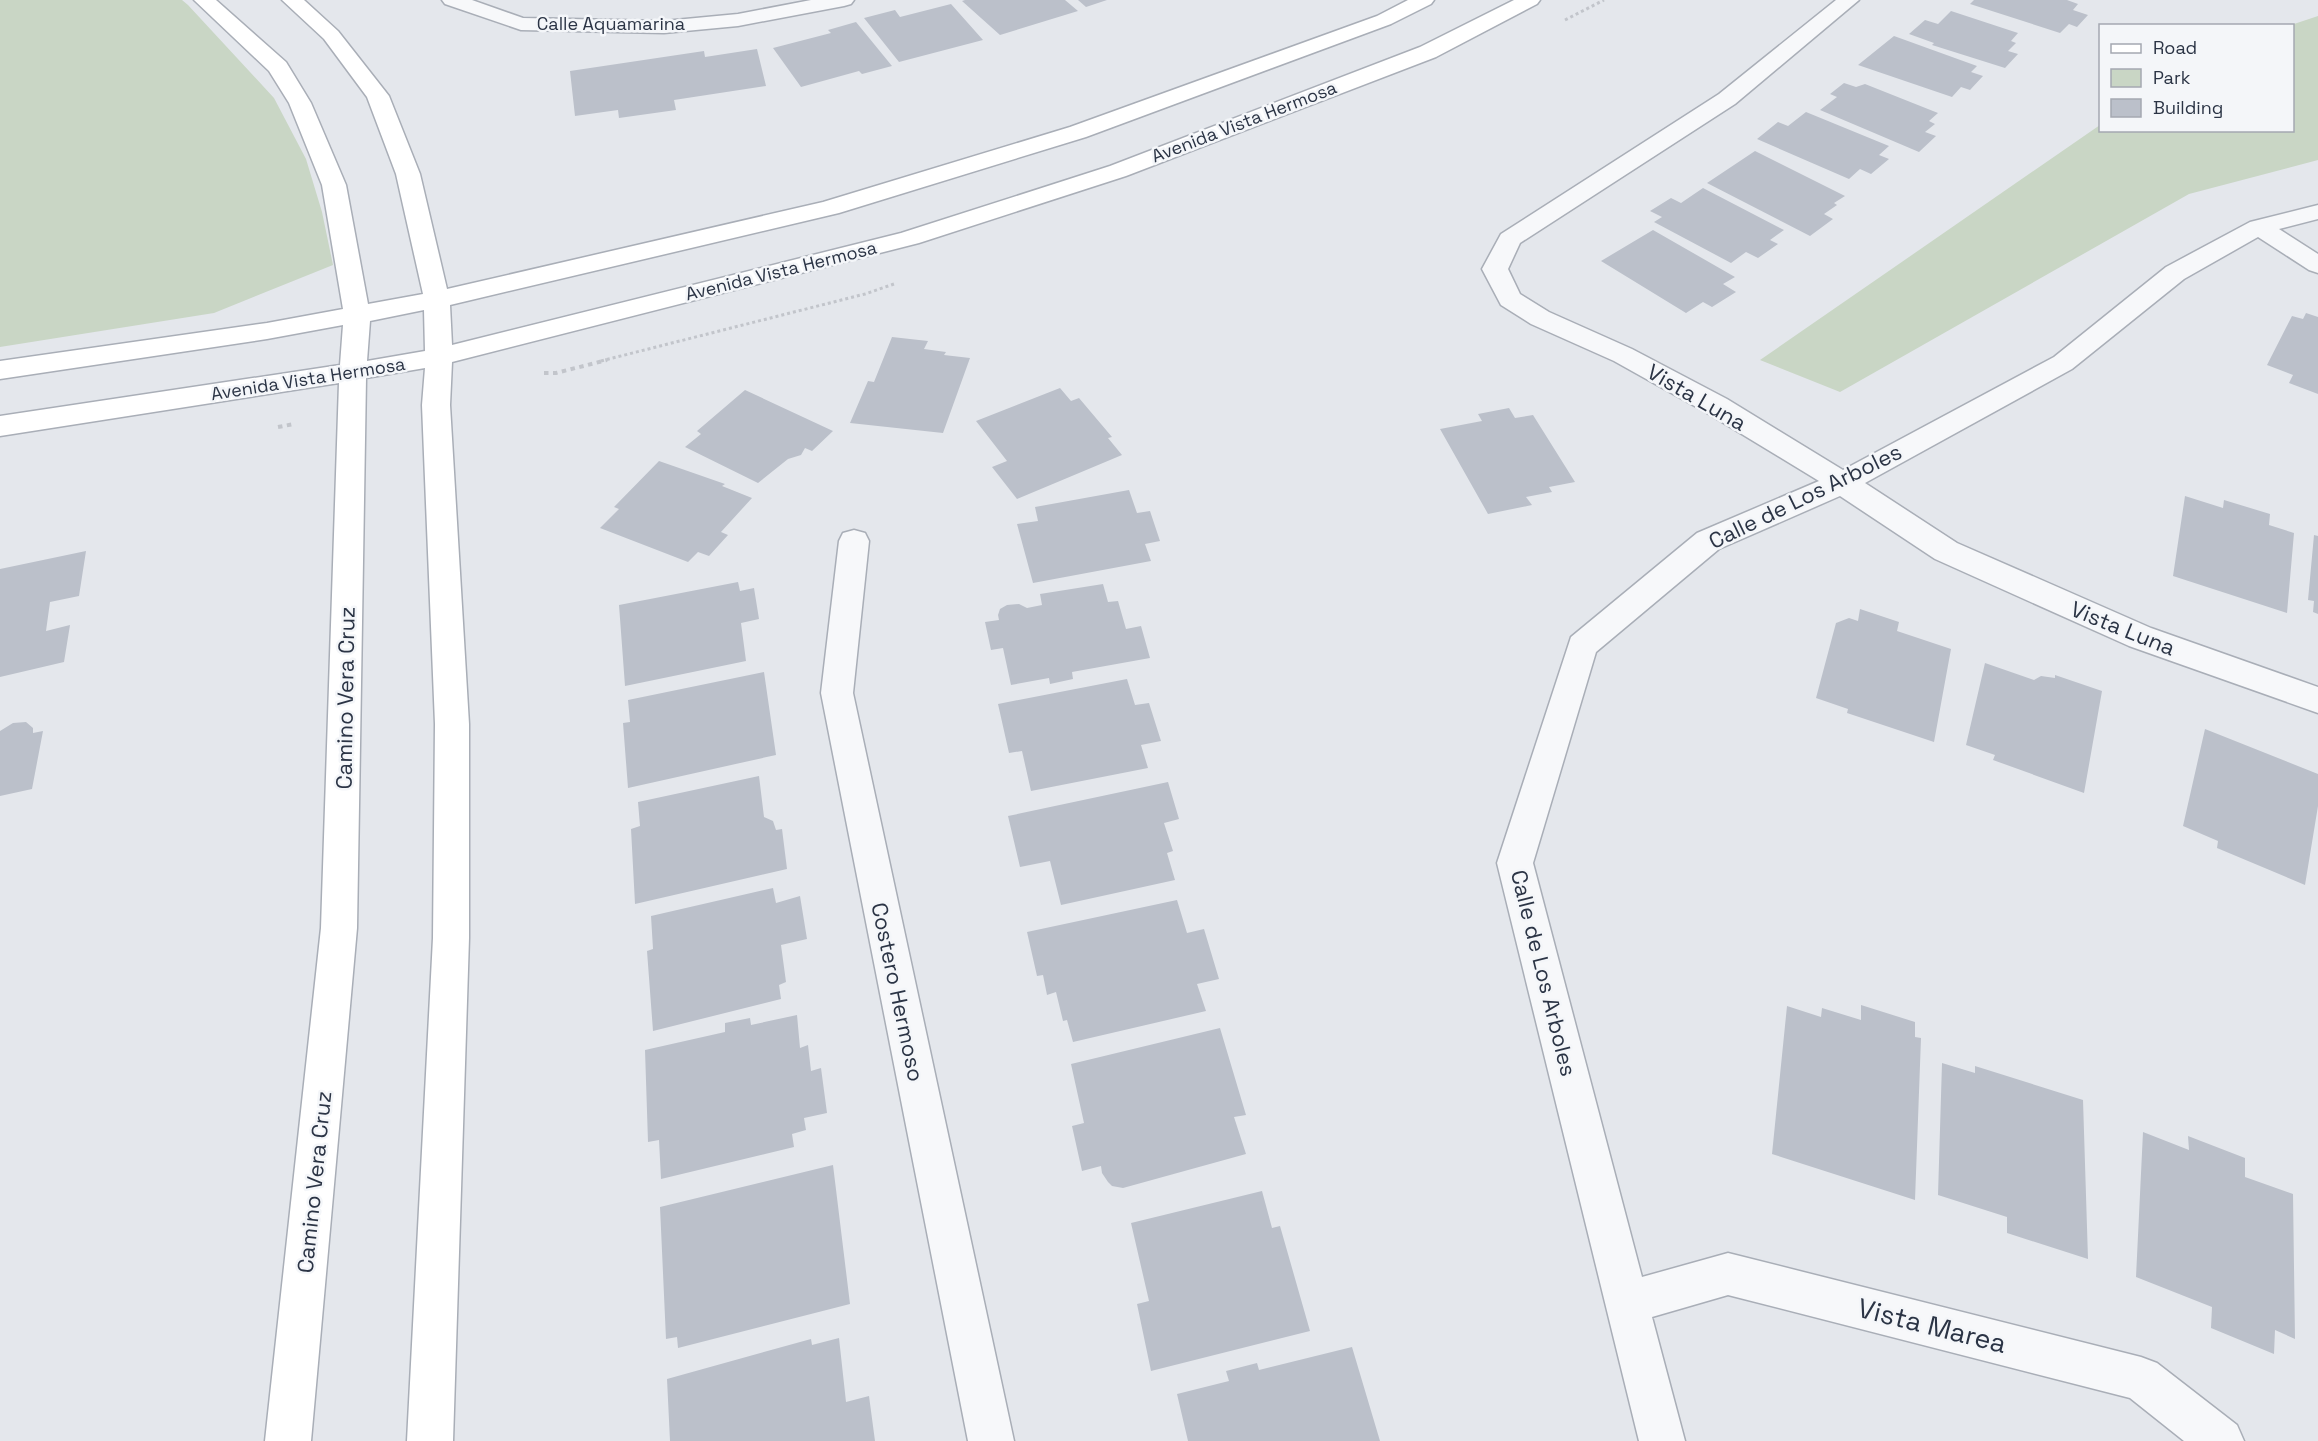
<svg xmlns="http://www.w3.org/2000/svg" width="2318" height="1441" font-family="'Space Grotesk',sans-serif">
<rect width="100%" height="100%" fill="#e4e7ec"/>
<path fill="#c9d6c5" d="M0,0H182L188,5L274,98L306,159L322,212L333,265L214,313L0,347Z
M2318,16V160L2189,194L1840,392L1760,360L2100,125V130H2292V26L2291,25Z"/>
<path fill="#bbc0ca" d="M965,0H1065L1078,11L1000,35L962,1Z
M1078,0H1107L1086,7Z
M1974,0H2067L2078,4L2073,10L2088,15L2077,27L2069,24L2060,33L1970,4Z
M951,4L983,40L899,62L864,18L895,10L900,17Z
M1951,11L2018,33L2011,41L2016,43L2008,51L2018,54L2005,68L1932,45L1934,43L1909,34L1925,20L1938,24Z
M856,22L892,66L862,74L859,71L801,87L773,48L831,33L828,30Z
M1894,36L1977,66L1971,72L1983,76L1970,90L1961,87L1952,97L1858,65Z
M757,49L766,86L674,100L676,110L619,118L618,110L575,116L570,71L704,51L705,57Z
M1844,83L1856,87L1865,84L1938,113L1929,121L1935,124L1925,132L1936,136L1919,152L1820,110L1837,97L1830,94Z
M1806,112L1889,146L1879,155L1889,159L1871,174L1860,169L1849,179L1757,139L1778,122L1788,126Z
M1755,151L1845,196L1834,203L1837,205L1824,214L1833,219L1810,236L1707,183Z
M1703,188L1784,230L1770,240L1778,244L1758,258L1746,252L1731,263L1654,222L1662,217L1650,211L1671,198L1681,203Z
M1653,230L1735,277L1723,284L1736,292L1712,307L1703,302L1686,313L1601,261Z
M2306,313L2318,317V394L2289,383L2293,375L2267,365L2292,316L2303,319Z
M892,337L928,341L924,349L946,352L944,355L970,358L943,433L850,423L868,381L874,382Z
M1060,388L1071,401L1079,398L1112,437L1108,438L1122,455L1017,499L992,467L1007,461L976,421Z
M745,390L833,431L812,451L805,448L801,455L788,459L758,483L685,447L701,434L697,431Z
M1509,408L1515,418L1533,415L1575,482L1549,487L1552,492L1526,497L1532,505L1488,514L1440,429L1482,421L1478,414Z
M659,461L725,484L722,486L752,498L721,532L728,535L709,556L698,552L688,562L600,528L619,509L614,507Z
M1129,490L1137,513L1150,511L1160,541L1145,544L1151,561L1033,583L1017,524L1038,521L1035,507Z
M2185,496L2223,508L2224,500L2270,514L2269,525L2294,533L2287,613L2173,576Z
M2314,535L2318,536V614L2313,612L2314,601L2308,600Z
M86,551L79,596L50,602L46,631L70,625L64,662L0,677V569Z
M738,582L740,591L754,588L759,619L741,623L746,661L625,686L619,605Z
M1103,584L1108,602L1118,601L1126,629L1141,626L1150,658L1072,672L1073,679L1050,684L1049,678L1011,685L1003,648L991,650L985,622L999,620L998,615L1000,609L1007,605L1019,604L1027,608L1042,605L1040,594Z
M1860,609L1899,622L1897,631L1951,649L1934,742L1847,713L1848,709L1816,698L1836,623L1849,618L1858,621Z
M1985,663L2034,680L2041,676L2055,678V675L2102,691L2084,793L1993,760L1995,755L1966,745Z
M764,672L776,755L628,788L623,723L630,722L628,700Z
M1127,679L1135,705L1149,703L1161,741L1141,745L1148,768L1031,791L1022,751L1009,753L998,704Z
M26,722L33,728V733L43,731L32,789L0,796V731L13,723Z
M2205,729L2318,774V806L2305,885L2217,848L2218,841L2183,826Z
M759,776L764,817L773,821L776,830L782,829L787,869L635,904L631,829L640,826L638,802Z
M1168,782L1179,819L1164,823L1173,851L1167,853L1175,880L1061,905L1050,861L1020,867L1008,816Z
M773,888L776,903L800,896L807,939L781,945L786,982L779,985L781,999L653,1031L647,951L653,949L651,916Z
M1177,900L1187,933L1204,929L1219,979L1197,984L1206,1011L1073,1042L1067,1020L1063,1021L1056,992L1047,995L1043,975L1037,976L1027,932Z
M1861,1005L1915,1022V1037L1921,1038L1915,1200L1772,1154L1787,1006L1821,1017L1822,1008L1861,1020Z
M797,1015L800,1048L808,1045L811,1071L821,1068L827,1113L804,1118L806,1130L792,1134L794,1147L661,1179L659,1140L648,1142L645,1050L725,1032V1023L750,1018L751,1025Z
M1220,1028L1246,1115L1234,1117L1246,1154L1123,1188L1112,1186L1108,1182L1102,1173L1101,1166L1082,1171L1072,1126L1084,1123L1071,1064Z
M1942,1063L1975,1073V1066L2083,1100L2088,1259L2007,1233V1217L1938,1195Z
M2143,1132L2189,1150L2188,1136L2245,1158V1177L2293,1194L2295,1339L2275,1330L2274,1354L2211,1328L2212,1307L2136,1277Z
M833,1165L850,1304L678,1348L677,1337L666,1339L660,1207Z
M1262,1191L1272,1228L1280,1226L1310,1331L1151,1371L1137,1304L1149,1301L1131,1223Z
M839,1338L846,1402L869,1396L875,1441H670L667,1379L811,1339L812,1345Z
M1352,1347L1380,1441H1188L1177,1394L1229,1381L1226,1371L1257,1363L1259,1370Z"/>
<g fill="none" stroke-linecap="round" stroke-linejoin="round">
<g stroke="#a9aeb7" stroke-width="3">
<path id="street" d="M442,0H472L523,18L664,21L738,14L811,0H854L851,4L844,6L738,26L664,33L521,30L445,4Z
M1836,0H1859L1735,104L1520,243L1508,269L1520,294L1549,312L1632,349L1727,399L1843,470L2054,357L2166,267L2250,222L2318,205V219L2279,229L2318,254V273L2309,270L2258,237L2184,279L2072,369L1865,483L1957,543L2151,628L2318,687V713L2129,646L1935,559L1840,496L1719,549L1596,652L1533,863L1642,1277L1728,1253L2141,1357L2157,1363L2237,1425L2244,1441H2184L2130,1398L1728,1295L1652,1317L1685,1441H1639L1497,863L1571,637L1697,533L1819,481L1707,413L1614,361L1531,324L1501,305L1482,269L1501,234L1719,94Z
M854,530L865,533L869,541L853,693L1014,1441H968L821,693L839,541L843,533Z"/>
</g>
<g stroke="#a9aeb7" stroke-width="3">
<path id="secondary" d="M194,0H216L286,62L311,103L346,185L368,304L423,294L396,174L367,97L324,39L282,0H304L338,31L389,96L420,174L447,289L823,202L1070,127L1377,16L1408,0H1434L1431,4L1391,24L1086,137L839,213L450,305L452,345L901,233L1110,166L1420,47L1514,0H1540L1537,4L1436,57L1126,176L919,243L452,362L450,405L469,724V938L453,1441H407L433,938L435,724L422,405L425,368L366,378L357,928L311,1441H265L321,928L339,383L0,436V416L340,365L343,325L267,339L0,379V361L267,323L343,309L322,185L289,103L269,71ZM424,310L425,351L367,361L370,321Z"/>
</g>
<path stroke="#c2c5cb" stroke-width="3" stroke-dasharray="3 3" stroke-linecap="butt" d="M1565,20L1604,0
M601,361L865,294L894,284"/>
<path stroke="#c2c5cb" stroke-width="4" stroke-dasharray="4.5 4.5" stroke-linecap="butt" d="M544,373H556L607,360
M278,427L294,424"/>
<use href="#street" fill="#f7f8fa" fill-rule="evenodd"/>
<use href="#secondary" fill="#fff" fill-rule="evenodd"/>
</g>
<g text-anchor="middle" stroke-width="5" stroke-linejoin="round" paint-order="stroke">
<g font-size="18" fill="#2b3445" stroke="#f4f6f9">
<text x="611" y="30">Calle Aquamarina</text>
<text transform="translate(1244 122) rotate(-21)" y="6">Avenida Vista Hermosa</text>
<text transform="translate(781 271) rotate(-14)" y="6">Avenida Vista Hermosa</text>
<text transform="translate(308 379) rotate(-9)" y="6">Avenida Vista Hermosa</text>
</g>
<g font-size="22" fill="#2b3445" stroke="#f4f6f9">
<text transform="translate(1697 397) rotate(30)" y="8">Vista Luna</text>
<text transform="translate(1805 496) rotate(-26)" y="8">Calle de Los Arboles</text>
<text transform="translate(2123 628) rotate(22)" y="8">Vista Luna</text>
<text transform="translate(345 698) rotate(-89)" y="8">Camino Vera Cruz</text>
<text transform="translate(1544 973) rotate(76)" y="8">Calle de Los Arboles</text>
<text transform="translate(898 992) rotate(78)" y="8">Costero Hermoso</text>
<text transform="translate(314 1182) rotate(-84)" y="8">Camino Vera Cruz</text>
</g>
<g font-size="27" fill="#2b3445" stroke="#f4f6f9">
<text transform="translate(1932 1326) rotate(14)" y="9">Vista Marea</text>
</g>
</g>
<rect x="2099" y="24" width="195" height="108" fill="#f4f6f9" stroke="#a4a8b1" stroke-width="1.5"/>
<rect x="2111" y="44" width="30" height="9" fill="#ffffff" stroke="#a4a8b1" stroke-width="1.5"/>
<text x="2153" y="54" font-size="18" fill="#2b3445">Road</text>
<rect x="2111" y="69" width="30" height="18" fill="#c9d6c5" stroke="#a4a8b1" stroke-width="1.5"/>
<text x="2153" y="84" font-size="18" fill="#2b3445">Park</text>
<rect x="2111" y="99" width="30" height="18" fill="#bbc0ca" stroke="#a4a8b1" stroke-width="1.5"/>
<text x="2153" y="114" font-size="18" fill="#2b3445">Building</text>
</svg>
